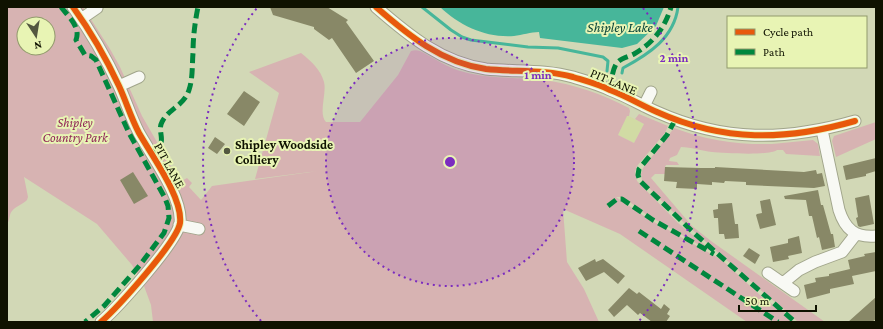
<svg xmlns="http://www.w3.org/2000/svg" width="883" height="329" font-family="'Crimson Pro',serif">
<rect width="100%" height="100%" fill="#d2d8b6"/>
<path fill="#d1dba4" d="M627,115L644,124L634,143L618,135Z"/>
<path fill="#d7b3b2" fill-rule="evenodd" d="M7,7H83L110,49L120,67L142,116L180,182L187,178L192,183L189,187L201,200L212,186L318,171L255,179L279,93L249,72L301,53C311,61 321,70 324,82C327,93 318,114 326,122H360L398,75L411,51C414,50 417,50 420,51C435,58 447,68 464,72C490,79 516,77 543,80C574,84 602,94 629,108L630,111L629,116H627L618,135L634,143L644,124L635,119L639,114L668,126L665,133L637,166L635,172L637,181L678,223L711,250H708L647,215L623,197H616L647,218L722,260L761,296L786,314L794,322H747L620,234L563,209L567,262L584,289L599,322H153L151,305L144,286L132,265L97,224L24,177L28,197L27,200C23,204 16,206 12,211C9,214 10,220 7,224ZM24,24H48V48H24Z
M876,122V139L836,157L832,141L834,136Z
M674,128C705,140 739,145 772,144C786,143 799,141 813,140L818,144L820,156L786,154L783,150H777C769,156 724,153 712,152C702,151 691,147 681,147L677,155L670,158L669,161L677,162L679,165H666L665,167V174H655L651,178L692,226L711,241L825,322H798L785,310L764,293L681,220L642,181L641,174L643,168Z"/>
<path fill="#47b69a" d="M440,7H664L656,26L637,44L622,48L540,38L539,32C531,32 522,35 514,36C486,38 460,26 440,7Z"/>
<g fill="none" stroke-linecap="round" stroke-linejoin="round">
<path stroke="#47b69a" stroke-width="3" d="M422,7L451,30L462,37L471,40L528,47L558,48L603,57L608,61L607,71
M622,73L623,68C649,54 674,38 678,7"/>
</g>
<path fill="#888867" d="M270,7H327L348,20L346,22L374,61L356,73L332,38L329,40L314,29V27L273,15Z
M244,91L260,102L244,126L227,114Z
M215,137L225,144L217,154L208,148Z
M876,158V171L866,174V176L846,180L843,166Z
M665,167L701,168H715V167L804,172L816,170L817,174L822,173L825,186L814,188L746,185V182L725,181L724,183L712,182V185L697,184V189L676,188L677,182L664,181Z
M133,172L148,196L134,204L120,180Z
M818,190L821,205H823L831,234H833L835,247L822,250L819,237L817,238L812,216H809L806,200L785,199L784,196Z
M869,195L874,224L860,227L858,226L856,218L858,217L855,198Z
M770,199L776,225L760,229L756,215L757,214L762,213L760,201Z
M732,203L735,224H738L739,238L725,239L724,234H719L718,218H714L713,210L718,209V204Z
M799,236L802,253L788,256L789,259L773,262L770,247L788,243V239Z
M749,248L760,255L755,264L743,256Z
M876,252V271L852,276L854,284L830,289V293L807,299L804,285L816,282L815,278L829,276V274L850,269L848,260L865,256L864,254Z
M595,259L596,262L603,259L625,276L618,284L604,272L586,281L578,268Z
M629,288L637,294L639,292L661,309L664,304L670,309L667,314L670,316L666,322H652L640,313L638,315L627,305L614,317L608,310Z
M876,297V319L872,322H848Z"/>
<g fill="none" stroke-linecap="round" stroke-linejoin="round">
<g stroke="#a1a58b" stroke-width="13">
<path id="street" d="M73,7C91,32 106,58 119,86C126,101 131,118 139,133C152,156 183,198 180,223C177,242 117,308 101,322
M376,7C408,35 442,63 486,69C515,72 544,69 573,77C586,81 598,84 610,90C626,96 641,105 657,112C724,142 785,141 855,121
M81,19L97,8
M119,86L139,77
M644,106L651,92
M822,130L839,210C845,229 855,238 876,236
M179,225L199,229
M768,273L794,291
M783,283L799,270L815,262L842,252L856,234"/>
</g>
<use href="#street" stroke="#f8f9f4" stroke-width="11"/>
<path stroke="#00873e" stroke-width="5" stroke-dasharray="10 5" stroke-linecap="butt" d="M61,7C68,16 81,27 76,40L85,55L91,56L96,60L129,133L165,198L168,206L169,218L164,233L140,265L104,306L85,322
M609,89C611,83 613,67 617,63C621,58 628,57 634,54C653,43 665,28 671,7
M675,120L667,135L639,169L638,175L640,181L694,233L795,322
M152,154L161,143C163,136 158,129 162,122C168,109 184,106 189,90C193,78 192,65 193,53C193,37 195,22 198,7
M608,206L617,199H622L653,220L714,254
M639,231L778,322"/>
<g stroke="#e8f4b4" stroke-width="8">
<path id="cycleway" d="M73,7C91,32 106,58 119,86C126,101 131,118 139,133C152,156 183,198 180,223C177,242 117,308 101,322
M376,7C408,35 442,63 486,69C515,72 544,69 573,77C586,81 598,84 610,90C626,96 641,105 657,112C724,142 785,141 855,121"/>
</g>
<use href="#cycleway" stroke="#e8590c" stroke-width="6"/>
</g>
<circle cx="450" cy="162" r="124" fill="#7b2cbf" fill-opacity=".12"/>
<g fill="none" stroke="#7b2cbf" stroke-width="2" stroke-dasharray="2 4">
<circle cx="450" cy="162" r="124"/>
<path d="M261 321A247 247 0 0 1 257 8M643 8A247 247 0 0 1 639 321"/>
</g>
<circle fill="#535740" stroke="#e8f4b4" stroke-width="1.5" cx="227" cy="151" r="4"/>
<g text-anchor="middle" stroke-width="4" stroke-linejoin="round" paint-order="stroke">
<g font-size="13" fill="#0f1200" stroke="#e8f4b4">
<text transform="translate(614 81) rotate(23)" y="5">PIT LANE</text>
<text transform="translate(170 165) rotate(61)" y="5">PIT LANE</text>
</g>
<g font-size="13" font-style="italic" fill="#902457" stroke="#e8f4b4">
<text x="75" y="127">Shipley<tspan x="75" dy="15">Country Park</tspan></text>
</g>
<g font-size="13" font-weight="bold" fill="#0f1200" stroke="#e8f4b4" text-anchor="start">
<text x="235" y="149">Shipley Woodside<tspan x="235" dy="15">Colliery</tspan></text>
</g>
<g font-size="14" font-style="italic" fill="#074338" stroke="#e8f4b4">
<text x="620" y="32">Shipley Lake</text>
</g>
</g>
<circle cx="450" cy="162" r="6" fill="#7b2cbf" stroke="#e8f4b4" stroke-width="2"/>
<g font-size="12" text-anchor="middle" font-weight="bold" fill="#7b2cbf" stroke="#e8f4b4" stroke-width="4" stroke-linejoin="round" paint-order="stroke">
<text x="674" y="62">2 min</text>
<text x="538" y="79">1 min</text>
</g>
<rect width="883" height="329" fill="none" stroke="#0f1200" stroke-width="16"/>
<rect x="727" y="16" width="140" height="52" fill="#e8f4b4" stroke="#919a6c"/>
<rect x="735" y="29" width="20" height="6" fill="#e8590c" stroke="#919a6c"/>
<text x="763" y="36" font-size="12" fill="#0f1200">Cycle path</text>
<rect x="735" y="49" width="20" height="6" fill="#00873e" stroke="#919a6c"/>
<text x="763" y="56" font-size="12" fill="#0f1200">Path</text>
<g transform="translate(36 36) rotate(168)"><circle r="19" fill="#e8f4b4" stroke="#919a6c"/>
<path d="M0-3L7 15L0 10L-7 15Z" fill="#535740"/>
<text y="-6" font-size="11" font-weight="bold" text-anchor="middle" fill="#0f1200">N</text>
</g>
<path d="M739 305v6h77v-6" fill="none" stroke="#0f1200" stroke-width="2"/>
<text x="745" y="305" font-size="12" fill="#0f1200" stroke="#e8f4b4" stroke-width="3" paint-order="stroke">50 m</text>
</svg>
